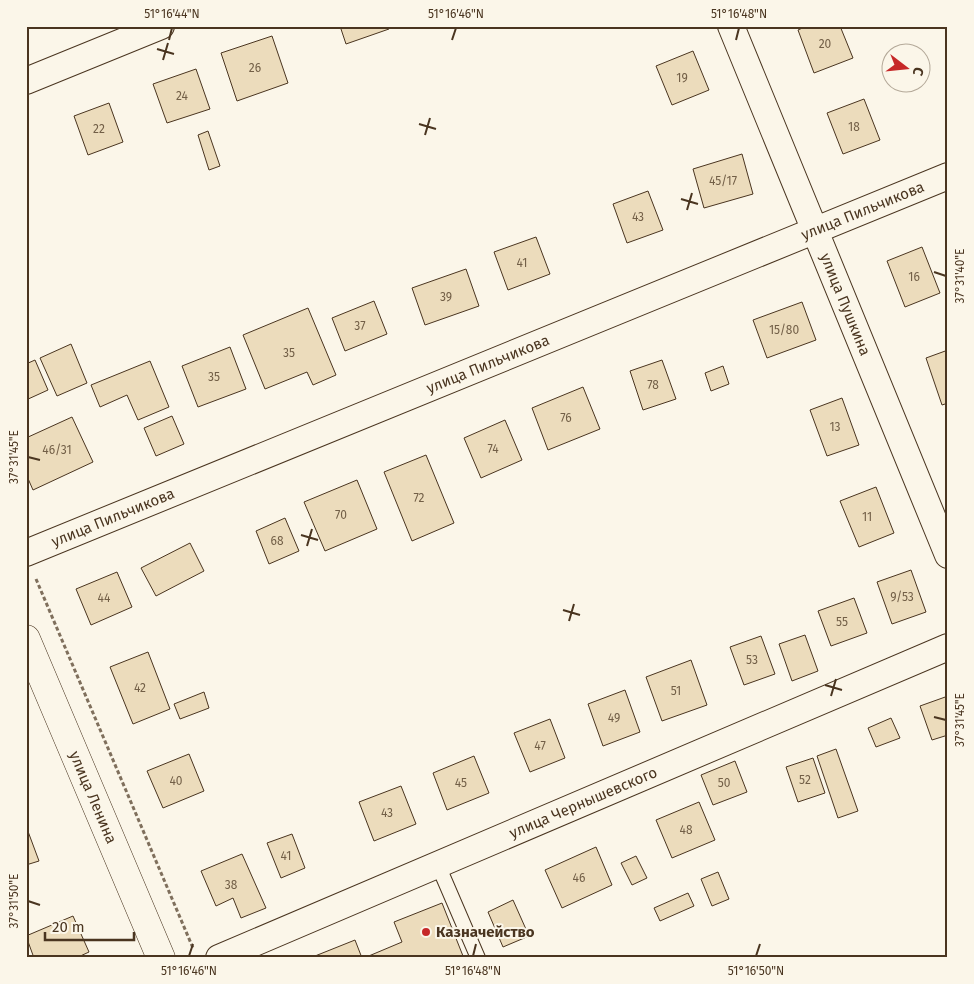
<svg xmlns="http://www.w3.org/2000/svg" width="974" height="984" font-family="'Fira Sans',sans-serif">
<rect width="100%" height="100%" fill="#fbf6e9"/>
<path fill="#ecdcbc" stroke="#4a3520" d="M340,26H387L389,29L346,44Z
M807,26H840L853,58L814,73L798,30Z
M272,36L288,83L237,101L221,53Z
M693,51L709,90L672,105L656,66Z
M196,69L210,109L167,123L153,84Z
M864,99L880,140L843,154L827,113Z
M109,103L123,142L88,155L74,116Z
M208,131L220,166L209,170L198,135Z
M742,154L753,194L704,208L693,169Z
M648,191L663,230L627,243L613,204Z
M536,237L550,274L508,290L494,252Z
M922,247L940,293L905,307L887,261Z
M466,269L479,306L425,325L412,288Z
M374,301L387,334L345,351L332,318Z
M802,302L816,340L767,358L753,320Z
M308,308L336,375L313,385L307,372L265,389L243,335Z
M71,344L87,383L57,396L40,358Z
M230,347L246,389L198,407L182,366Z
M948,350V403L942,405L926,358Z
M35,360L48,390L26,400V364Z
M662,360L676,399L643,410L630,371Z
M150,361L169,407L138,420L127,395L100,407L91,385Z
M723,366L729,384L711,391L705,373Z
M583,387L600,429L548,450L532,408Z
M842,398L859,445L827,456L810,410Z
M172,416L184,444L156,456L144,428Z
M72,417L93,462L33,490L26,474V438Z
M505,420L522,460L481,478L464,438Z
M426,455L454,523L412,541L384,472Z
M357,480L377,529L325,551L304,502Z
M876,487L894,533L859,547L840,501Z
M285,518L299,551L269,564L256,531Z
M190,543L204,571L156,596L141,568Z
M911,570L926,612L892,624L877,582Z
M117,572L132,607L91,625L76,589Z
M854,598L867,633L831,646L818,611Z
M805,635L818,671L792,681L779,644Z
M761,636L775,674L744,685L730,647Z
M148,652L170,709L133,724L110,667Z
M691,660L707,705L662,721L646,677Z
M625,690L640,732L603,746L588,704Z
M204,692L209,708L180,719L174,704Z
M948,696V735L932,740L920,706Z
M891,718L900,738L876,747L868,728Z
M550,719L565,758L530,772L514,733Z
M836,749L858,811L838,818L817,756Z
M189,754L204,791L163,808L147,771Z
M474,756L489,793L447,810L433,773Z
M813,758L825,793L798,802L786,767Z
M735,761L747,792L713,805L701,775Z
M401,786L416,824L374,841L359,802Z
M699,802L715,840L672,858L656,820Z
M26,826L39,861L26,865Z
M292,834L305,868L281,878L267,843Z
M596,847L612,885L562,908L545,870Z
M242,854L266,908L241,918L233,898L216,906L201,871Z
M636,856L647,878L632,885L621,863Z
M718,872L729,899L712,906L701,879Z
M688,893L694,906L660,921L654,908Z
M513,900L529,936L503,947L488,912Z
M442,903L463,956L459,958H364L402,942L394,922Z
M73,916L89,952L76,958H34L26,936Z
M355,940L362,958H310Z"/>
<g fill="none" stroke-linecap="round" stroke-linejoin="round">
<g stroke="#4a3520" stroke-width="16">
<path id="service" d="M438,865L478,958"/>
</g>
<g stroke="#4a3520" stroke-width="28">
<g id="minor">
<path id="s1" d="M731,26L948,555"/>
<path d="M26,81L161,26"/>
<path id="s2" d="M26,553L948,176"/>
<path id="s3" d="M219,958L948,647"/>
</g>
</g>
<g stroke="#4a3520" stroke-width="29">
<g id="secondary">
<path id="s4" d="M26,639L161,958"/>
</g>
</g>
<path stroke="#7f6f5c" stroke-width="3" stroke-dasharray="4 2.5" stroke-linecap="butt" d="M36,579L193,948"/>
<use href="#service" stroke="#fbf6e9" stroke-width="14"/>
<use href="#minor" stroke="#fbf6e9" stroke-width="26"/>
<use href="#secondary" stroke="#fbf6e9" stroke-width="28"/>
</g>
<path fill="none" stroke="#4a3520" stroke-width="2" d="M169,40L172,28M452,40L456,28M736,40L739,28M157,49L174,54M163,60L168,43M419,124L436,129M425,135L430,118M681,199L698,204M687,210L692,193M934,272L946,276M28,457L40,460M301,535L318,540M307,546L312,529M563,610L580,615M569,621L574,604M825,685L842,690M831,696L836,679M934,717L946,720M28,901L40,905M189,956L193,944M473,956L476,944M756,956L760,944"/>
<circle fill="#c62828" stroke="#fbf6e9" stroke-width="2" cx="426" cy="932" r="5"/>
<g text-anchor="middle" stroke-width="4" stroke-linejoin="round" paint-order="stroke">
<g font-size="12" fill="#725f47">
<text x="825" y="48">20</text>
<text x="255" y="72">26</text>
<text x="682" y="82">19</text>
<text x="182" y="100">24</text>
<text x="854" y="131">18</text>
<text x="99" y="133">22</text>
<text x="723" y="185">45/17</text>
<text x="638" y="221">43</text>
<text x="522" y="267">41</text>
<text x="914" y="281">16</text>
<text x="446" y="301">39</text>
<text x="360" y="330">37</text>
<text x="784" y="334">15/80</text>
<text x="289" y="357">35</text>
<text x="214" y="381">35</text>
<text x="653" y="389">78</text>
<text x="566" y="422">76</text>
<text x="835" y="431">13</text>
<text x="493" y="453">74</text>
<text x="57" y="454">46/31</text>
<text x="419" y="502">72</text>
<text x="341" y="519">70</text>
<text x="867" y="521">11</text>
<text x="277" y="545">68</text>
<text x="902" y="601">9/53</text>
<text x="104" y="602">44</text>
<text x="842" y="626">55</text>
<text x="752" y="664">53</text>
<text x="140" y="692">42</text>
<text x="676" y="695">51</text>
<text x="614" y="722">49</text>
<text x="540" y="750">47</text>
<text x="805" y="784">52</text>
<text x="176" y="785">40</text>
<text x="461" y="787">45</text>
<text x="724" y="787">50</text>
<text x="387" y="817">43</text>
<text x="686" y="834">48</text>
<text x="286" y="860">41</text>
<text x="579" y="882">46</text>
<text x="231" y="889">38</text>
</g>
<g font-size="15" fill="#4a3520" stroke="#fbf6e9">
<text dy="5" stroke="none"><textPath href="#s2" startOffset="904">улица Пильчикова</textPath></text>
<text dy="5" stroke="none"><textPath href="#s1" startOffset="301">улица Пушкина</textPath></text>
<text dy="5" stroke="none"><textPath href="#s2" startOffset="499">улица Пильчикова</textPath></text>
<text dy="5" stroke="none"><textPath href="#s2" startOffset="94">улица Пильчикова</textPath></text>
<text dy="5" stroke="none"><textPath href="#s4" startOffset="172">улица Ленина</textPath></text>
<text dy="5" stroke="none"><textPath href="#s3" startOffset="396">улица Чернышевского</textPath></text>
</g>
<g font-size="15" font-weight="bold" fill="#4a3520" stroke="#fbf6e9" text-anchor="start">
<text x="436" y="937">Казначейство</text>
</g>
</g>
<rect width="974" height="984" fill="none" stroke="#fbf6e9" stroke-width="55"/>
<g transform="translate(906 68) rotate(106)"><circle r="24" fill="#fbf6e9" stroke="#b4a999"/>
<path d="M0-4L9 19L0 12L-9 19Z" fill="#c62828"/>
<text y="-8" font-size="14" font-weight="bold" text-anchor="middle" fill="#4a3520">С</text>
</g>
<path d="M45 932v8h89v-8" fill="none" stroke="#4a3520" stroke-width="2.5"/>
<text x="52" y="932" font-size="15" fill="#4a3520" stroke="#fbf6e9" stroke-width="4" paint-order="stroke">20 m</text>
<rect x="28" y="28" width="918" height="928" fill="none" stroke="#4a3520" stroke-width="2"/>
<g font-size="12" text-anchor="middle" fill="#4a3520">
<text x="172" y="18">51°16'44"N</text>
<text x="456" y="18">51°16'46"N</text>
<text x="739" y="18">51°16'48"N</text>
<text transform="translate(960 276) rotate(-90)" y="4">37°31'40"E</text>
<text transform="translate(14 457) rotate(-90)" y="4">37°31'45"E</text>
<text transform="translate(960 720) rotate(-90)" y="4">37°31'45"E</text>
<text transform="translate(14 901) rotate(-90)" y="4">37°31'50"E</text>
<text x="189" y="975">51°16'46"N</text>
<text x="473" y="975">51°16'48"N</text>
<text x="756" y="975">51°16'50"N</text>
</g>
</svg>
